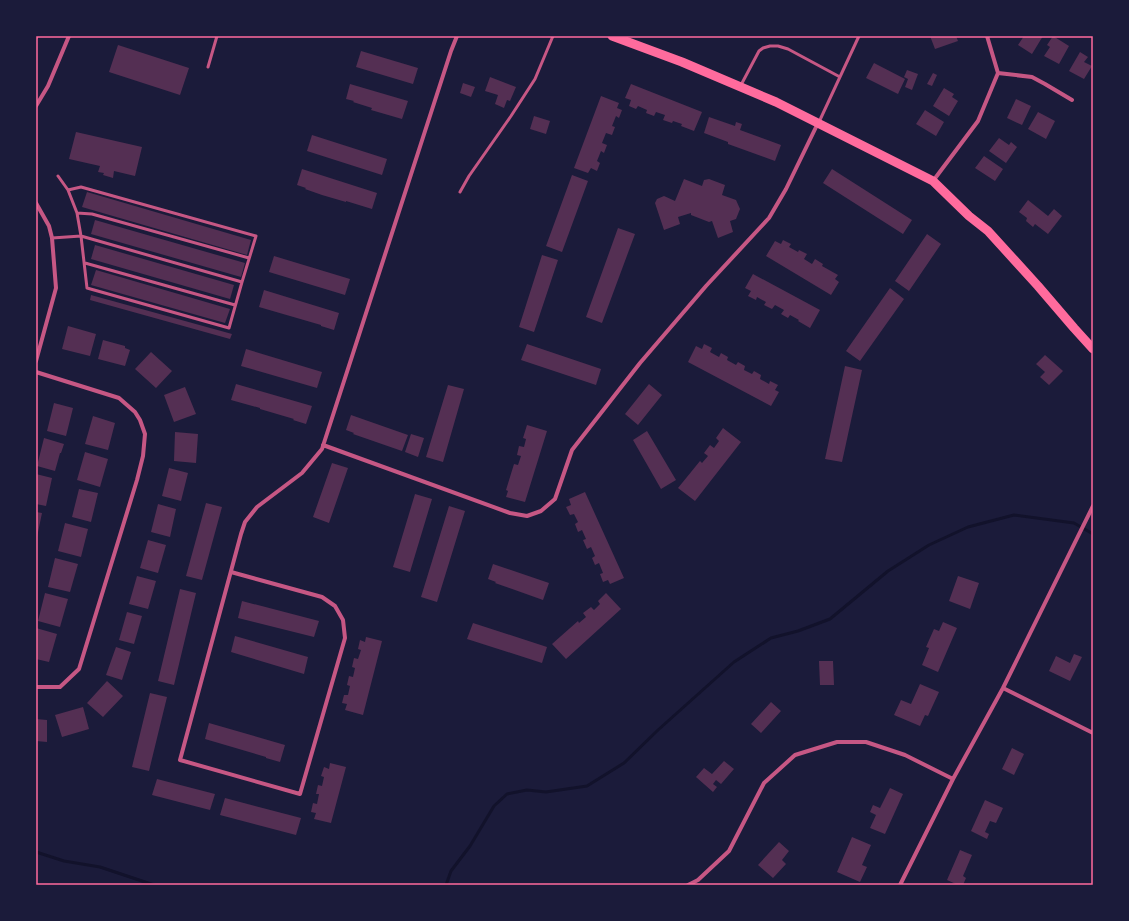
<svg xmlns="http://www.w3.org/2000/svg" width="1129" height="921" font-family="'Roboto Condensed',sans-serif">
<rect width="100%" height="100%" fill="#1b1b3a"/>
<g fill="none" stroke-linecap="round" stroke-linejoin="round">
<path stroke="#12122b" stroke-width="3" d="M36,852L64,861L100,867L154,885
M446,885L451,871L470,846L494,806L507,794L527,790L546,792L587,786L624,763L658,730L734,662L771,638L798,631L830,619L888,571L929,545L968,527L1014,515L1074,523L1093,534"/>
</g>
<path fill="#542f53" d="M930,36H956L958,41L935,49Z
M1024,36H1043L1032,54L1018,45Z
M1053,36L1069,46L1059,64L1044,56L1050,47L1047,45Z
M118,45L189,68L180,95L109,72Z
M361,51L418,68L413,84L356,67Z
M1080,52L1088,57L1084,62L1092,66L1084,79L1069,71Z
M874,63L905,79L898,94L866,78Z
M907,70L918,74L912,90L905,87L908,79L904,77Z
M933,73L937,75L932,86L927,84Z
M490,77L516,87L510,101L507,100L504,108L495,104L498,95L485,91Z
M463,83L475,87L471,97L460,93Z
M350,84L408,101L402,119L371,110L372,108L353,102L354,101L346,99Z
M631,84L702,112L694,131L681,126L682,124L673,121L672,123L663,120L665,115L656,112L654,116L646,113L647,110L638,106L636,109L629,106L631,100L625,98Z
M944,88L954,94L952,97L958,101L949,116L933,106Z
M601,96L619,103L617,108L622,110L619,118L616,116L612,126L615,127L612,135L606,133L602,143L607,145L604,153L601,151L597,161L600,163L597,171L591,168L588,173L574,168Z
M1016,99L1031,106L1022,125L1007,118Z
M925,110L944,122L936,136L916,124Z
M1038,112L1055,121L1046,139L1028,129Z
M534,116L550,121L546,134L530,129Z
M709,117L735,126L736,122L742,124L740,130L781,145L775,161L728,144V142L704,133Z
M76,132L142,147L135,176L114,171L113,178L103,175L104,173L98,172L100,166L69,159Z
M312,135L387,159L382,175L307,151Z
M999,138L1009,145L1011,142L1017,147L1006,163L989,151Z
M984,156L1003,169L995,181L975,168Z
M302,169L377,193L372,209L346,201V202L322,195L305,189L306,188L297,185Z
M832,169L912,220L903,234L823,183Z
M572,175L588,181L562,252L546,246Z
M684,179L702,186L704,180L709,179L725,185L722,195L736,200L740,209L736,219L730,221L733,232L718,238L712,221L709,222L691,215V213L678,217L680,224L664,230L655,203L657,199L664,196L675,201Z
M87,192L251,240L247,255L82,207Z
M1028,200L1048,216L1054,209L1062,216L1048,234L1035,224L1033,227L1026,221L1027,218L1019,212Z
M95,220L245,263L241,277L91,234Z
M618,228L635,234L602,323L586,317Z
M927,234L941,244L909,291L895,281Z
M783,240L791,244L789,247L798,252L799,250L807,254L804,259L812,264L815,259L823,264L822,266L838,275L835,279L839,282L831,295L766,256L775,241L781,244Z
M95,245L234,285L230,299L91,259Z
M542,255L558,260L534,332L519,327Z
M274,256L350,279L345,295L269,272Z
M96,270L230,309L225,323L91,285Z
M753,274L820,310L810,328L798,321L799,320L790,315L788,318L781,314L784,310L775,305L772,309L764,305L766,302L757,297L756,300L748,296L751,291L745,288Z
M890,288L904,299L860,361L846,351Z
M264,290L339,313L334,330L321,326V325L259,307Z
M91,295L232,334L230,339L90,300Z
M68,326L96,334L90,356L62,349Z
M103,340L125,346V348L130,350L125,366L98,359Z
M527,344L601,369L596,385L521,360Z
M704,344L712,348L710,352L719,357L721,353L728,357L727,360L736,365L738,362L745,366L744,370L752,374L754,371L761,375L760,379L769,384L770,381L778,385L775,390L779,392L771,406L688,362L696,346L702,349Z
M246,349L322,372L317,388L241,366Z
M151,352L172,371L156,388L135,369Z
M1045,355L1063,371L1049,385L1040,377L1045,372L1036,364Z
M845,366L862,370L842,462L825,459Z
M236,384L312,406L306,424L293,420L294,419L260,409V408L231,400Z
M649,384L662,395L638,425L625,414Z
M448,385L464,389L443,462L426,457Z
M185,387L196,414L174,422L164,395Z
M54,403L73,408L66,436L47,431Z
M351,415L408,435L402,451L353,434L354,433L346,430Z
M93,416L115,423L108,450L85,444Z
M527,425L547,431L525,502L506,497L508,491L506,490L514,464L518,465L521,456L517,455L519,446L524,447L526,439L523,438Z
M723,428L741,442L695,501L678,488L700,461L702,463L708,456L704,453L710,445L714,448L719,441L716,438Z
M647,431L676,480L661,489L633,440Z
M175,432L198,434L196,463L174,461Z
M411,434L424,438L418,457L405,452Z
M44,438L64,444L61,453H60L55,471L37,466Z
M85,452L108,459L100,487L77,480Z
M332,463L348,468L329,523L313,517Z
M169,468L188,473L181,501L162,496Z
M36,474L52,478L46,506L36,504Z
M79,489L98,493L91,522L72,517Z
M585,492L624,578L610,584L608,580L603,582L600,574L603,573L599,563L595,565L592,558L595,556L591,547L587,549L583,540L586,539L582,530L578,532L575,524L578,522L574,514L570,515L566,507L571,505L569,499Z
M415,494L432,499L410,572L393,567Z
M206,503L222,507L202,580L186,576Z
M158,504L176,509L170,537L151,532Z
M449,506L465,511L437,602L421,597Z
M36,512L42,513L37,537L36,536Z
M65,523L88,529L81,557L58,551Z
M148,540L166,545L158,573L140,568Z
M55,558L78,564L70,592L48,587Z
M493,564L549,583L543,600L495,583L496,582L488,579Z
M137,576L156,581L148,609L129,604Z
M958,576L979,583L970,609L949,601Z
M180,589L196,593L174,685L158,681Z
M45,593L68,599L60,627L38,621Z
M606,593L621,609L566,659L552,644L578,621L579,623L586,617L583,613L591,607L594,610L600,604L598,601Z
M242,601L319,621L314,637L238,618Z
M127,612L142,616L134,644L119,640Z
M943,622L957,628L938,672L922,665L929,648L926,647L934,629L939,631Z
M473,623L547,647L542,663L467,639Z
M36,628L57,634L49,662L36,659Z
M235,636L308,657L304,674L231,652Z
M366,637L382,641L363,715L345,710L347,704L342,703L344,695H348L350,686L347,685L349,676L353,677L355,668L352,667L354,658L358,659L361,650L358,649L360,640L365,642Z
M116,647L131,652L122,680L106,675Z
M1074,654L1082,657L1070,681L1049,671L1056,656L1070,663Z
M819,661H833L834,685H820Z
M107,681L123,696L103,717L87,703Z
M920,684L939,692L928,716L925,715L920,726L894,715L901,700L911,704Z
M150,693L167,697L149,771L132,767Z
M771,702L781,711L761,733L751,724Z
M83,707L89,729L62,737L55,715Z
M36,719L47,720V742L36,741Z
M209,723L285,745L280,762L266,758V757L205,739Z
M1012,748L1024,754L1014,775L1002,769Z
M724,761L734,769L721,784L716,780L713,784L717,787L713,792L696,777L704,768L712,774Z
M330,763L346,767L331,823L314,819L316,813L311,812L313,803L317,804L319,794H316L318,785L322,786L324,777L321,776L324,767L329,769Z
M157,779L215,794L210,810L152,795Z
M890,788L903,794L885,834L870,828L876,815L870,812L873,805L880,808Z
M225,798L301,818L296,835L220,815Z
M985,800L1003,808L996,823L990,821L985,832L989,834L987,839L971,831Z
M852,837L871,845L862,865L867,867L860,882L837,872Z
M779,842L789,851L782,860L786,864L773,878L758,865Z
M960,850L972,855L963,876L966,878L963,885H958L947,880Z"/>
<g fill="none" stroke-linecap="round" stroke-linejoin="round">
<path stroke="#c65784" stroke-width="3" d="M36,38L37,36
M208,67L217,36
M741,85L759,51L763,48L770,46H778L788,49L840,77
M819,122L859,36
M58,176L68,190
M460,192L469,176L511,116L535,79L553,36
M77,213L92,214L249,258
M52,238L81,236L242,282L229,328L87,288L81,236L77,213L68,190L81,187L256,236L242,282
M85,263L235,305"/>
<path stroke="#c65784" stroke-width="4" d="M998,73L1032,77L1045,84L1072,100
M36,106L48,86L69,36
M933,181L978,121L998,73L987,36
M36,203L49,226L52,238L56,288L36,361
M36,372L119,398L135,412L140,420L145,434L143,456L137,480L79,669L60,687H36
M323,445L510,513L527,516L541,511L555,499L572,450L640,363L706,286L769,218L786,189L818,123
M231,572L322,597L335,606L343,620L345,638L300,794L180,760L241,534L245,522L257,507L302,473L322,449L451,51L457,36
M1003,688L1093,733
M688,885L698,880L729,851L764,783L795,755L837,742H866L905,755L953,779
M900,885L953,779L1003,688L1093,506"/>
<path stroke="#ff6b9d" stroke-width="9" d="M612,36L682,62L776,102L933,181L969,216L988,231L1038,286L1074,328L1093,349"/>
</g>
<rect width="1129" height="921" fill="none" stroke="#1b1b3a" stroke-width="74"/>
<rect x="37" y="37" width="1055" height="847" fill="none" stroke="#ff6b9d" stroke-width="1.5"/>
</svg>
